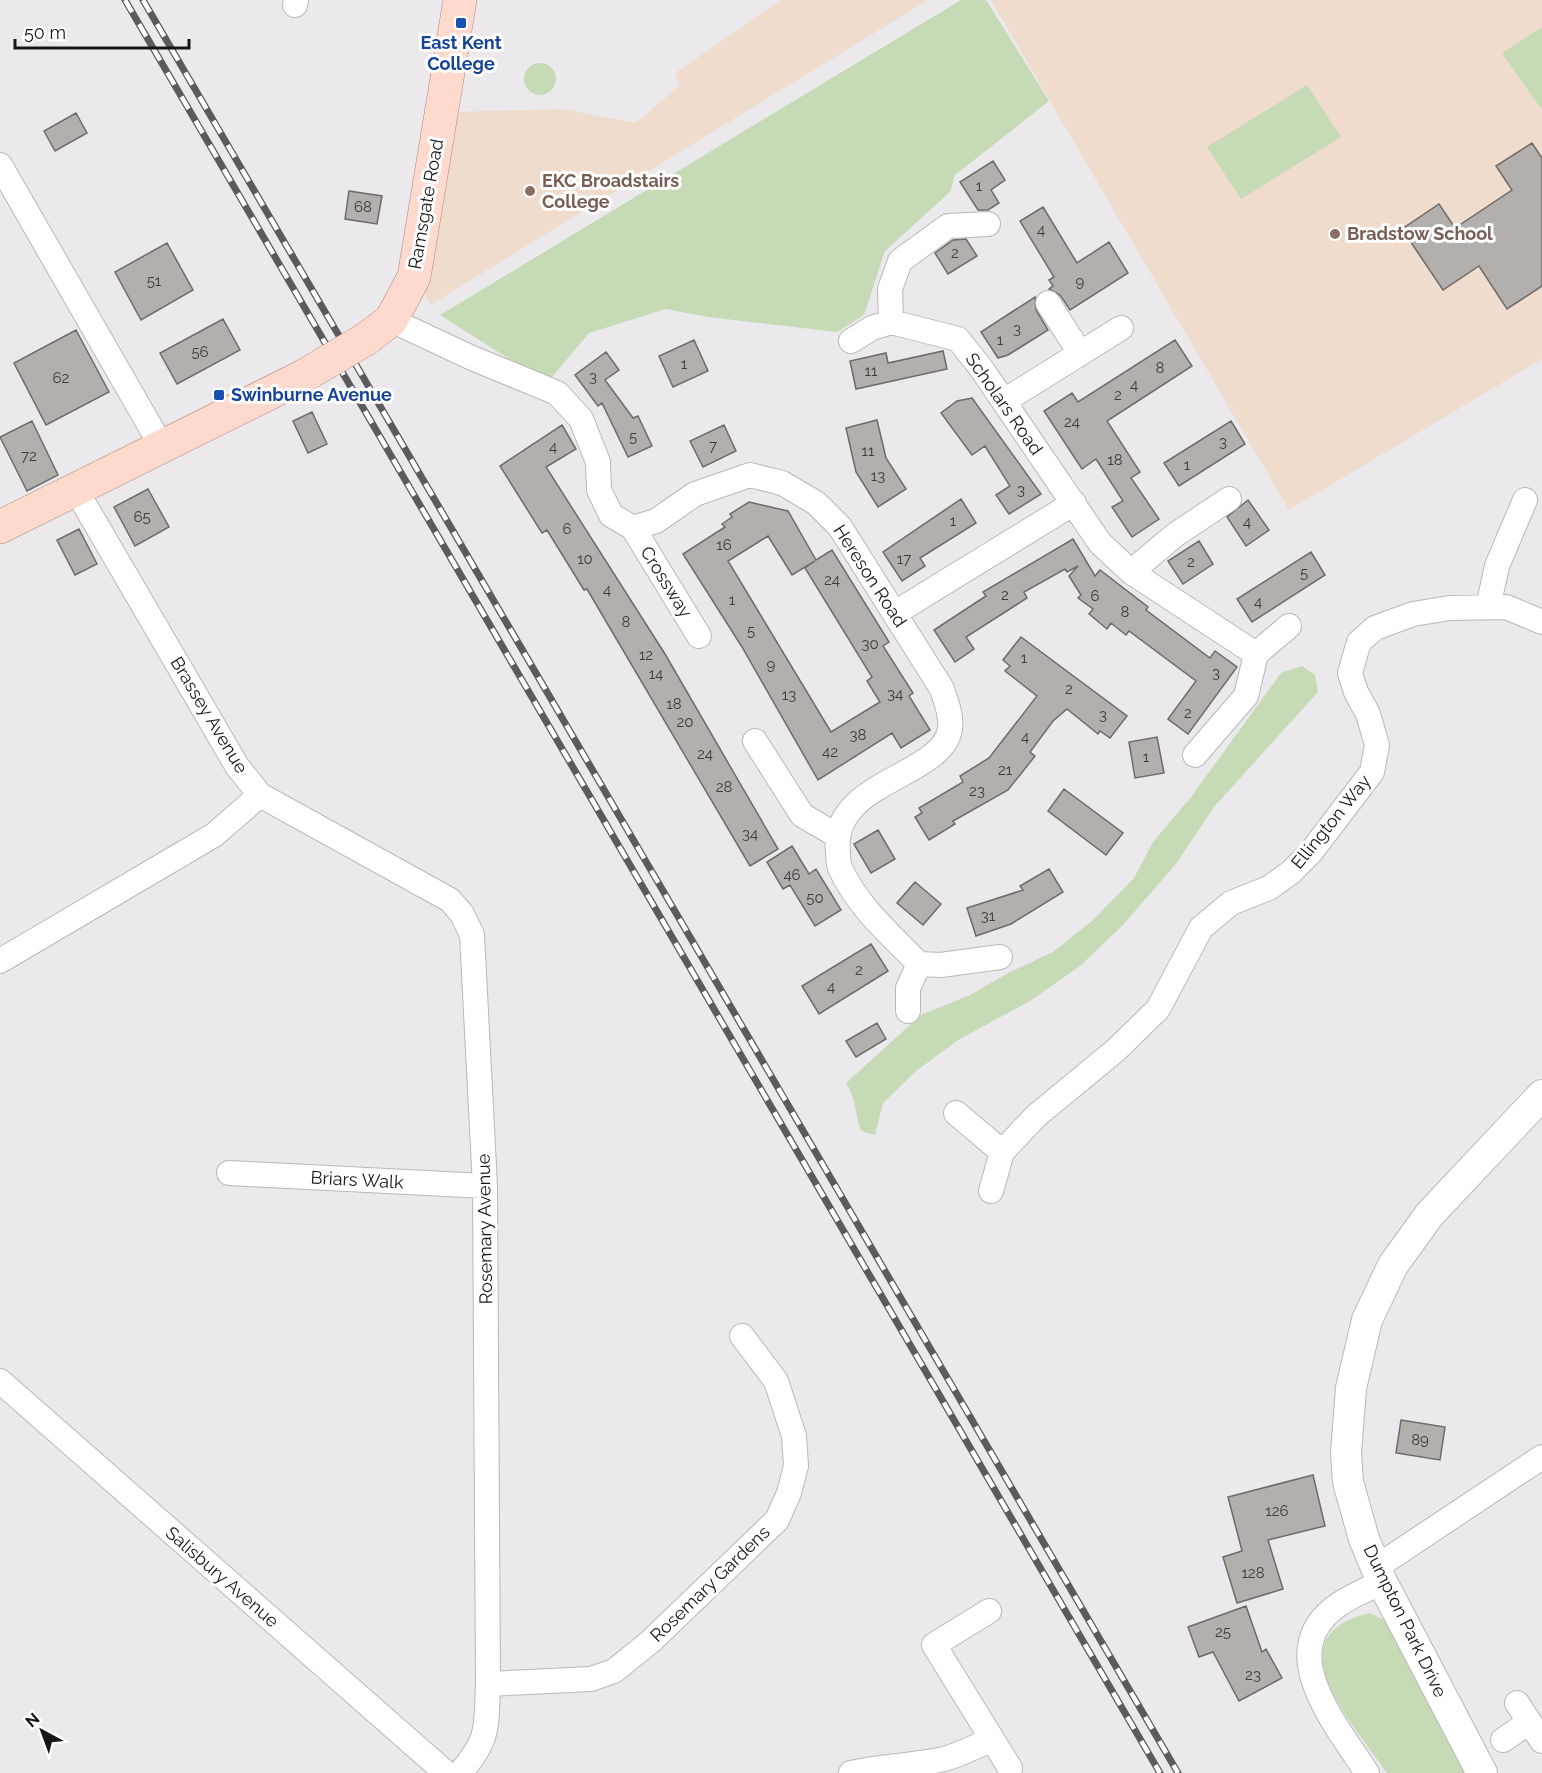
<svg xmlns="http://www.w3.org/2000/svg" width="1542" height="1773" font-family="Raleway,sans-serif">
<rect width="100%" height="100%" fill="#ebe9ec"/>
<path fill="#efdccc" d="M781,0H928L430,305L425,294L455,112L561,109L636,123L679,86L675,73Z
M991,0H1542V27L1503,53L1542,110V359L1289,510Z"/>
<path fill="#c6dab6" d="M961,0H986L1049,101L955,175L950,192L885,251L864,315L837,332L708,317L666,309L589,333L547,383L440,315Z
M1542,27V110L1502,53Z
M524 79a16 16 0 1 1 32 0a16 16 0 1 1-32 0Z
M1307,85L1341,137L1241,199L1207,147Z
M1302,666L1315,675L1318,692L1214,807L1175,865L1123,925L1080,966L1030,1001L958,1040L915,1072L883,1103L875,1135L861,1131C854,1111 858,1103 846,1083L921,1015L970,995L1010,972L1053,952L1092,921L1134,878L1153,842L1191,797L1281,673Z
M1370,1613L1386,1621L1468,1773H1387C1355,1726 1269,1636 1370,1613Z"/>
<path fill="#b2afad" stroke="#6d6b69" stroke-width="1.5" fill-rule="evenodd" d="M76,113L87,133L55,151L44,131Z
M1532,143L1542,158V286L1507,309L1479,266L1443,290L1402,229L1439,204L1455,228L1512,190L1496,166Z
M993,161L1005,180L991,190L999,203L988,210H978L960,182Z
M349,191L382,196L377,224L345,219Z
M1043,207L1077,263L1109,242L1128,273L1070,310L1060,295L1049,289L1053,286L1049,280L1054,277L1020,221Z
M966,239L977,256L948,274L935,253L953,240Z
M167,243L193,290L141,320L115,272Z
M1035,297L1036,310L1048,330L1008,355L998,358L981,332Z
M223,319L240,350L177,384L160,353Z
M76,330L109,392L46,425L14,363Z
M694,340L708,371L673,387L659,356Z
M1175,340L1192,366L1107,421L1140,472L1131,478L1159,519L1132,537L1112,507L1123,501L1096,459L1082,469L1044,411L1072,393L1078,402Z
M943,351L947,369L856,389L850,361L886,353L888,363Z
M606,352L619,370L605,380L633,418L638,416L652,446L628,457L602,403L598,406L575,375Z
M972,398L1041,494L1009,514L996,495L1010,486L985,446L972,455L941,413L957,401Z
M312,412L327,444L308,453L293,421Z
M877,420L886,458L906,489L878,507L856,472L846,428Z
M32,421L58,475L27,491L0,437Z
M1231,421L1245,444L1179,486L1164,463Z
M562,425L576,449L546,467L665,654L778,849L750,866L587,589L584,590L547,530L542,533L500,466Z
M724,425L736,451L703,467L690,441Z
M148,489L169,527L135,546L114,507Z
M961,499L976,523L920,558L925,566L902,581L883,552Z
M1248,500L1269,530L1246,546L1227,517Z
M749,502L788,511L816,560L832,550L889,642L883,646L913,693L909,696L930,730L901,748L892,733L818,780L742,647L683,554L725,527L722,524L732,517L730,514ZM768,536L792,575L815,561L805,568L872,677L867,681L880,702L831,732L728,561Z
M79,529L97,564L75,575L57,540Z
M1073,539L1095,576L1100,570L1148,607L1146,610L1210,658L1215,651L1237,667L1188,734L1168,719L1196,681L1129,631L1126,635L1111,623L1107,629L1089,614L1093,609L1078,598L1081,595L1069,576L1078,566L1067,572L1065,569L1024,592L1027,598L966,637L974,649L955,662L934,630L986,596L983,592Z
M1199,541L1213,564L1183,584L1168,561Z
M1311,552L1325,575L1252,622L1237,599Z
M1021,637L1127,716L1110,738L1100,731L1098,734L1067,709L1053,721L1030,752L1035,756L1008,790L953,821L955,824L929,840L915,817L922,813L919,808L963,782L960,776L989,758L1037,696L1005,671L1010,666L1003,660Z
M1157,737L1164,773L1135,778L1129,742Z
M1064,789L1123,833L1106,855L1048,811Z
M878,830L895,859L871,873L854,844Z
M792,846L809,874L816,869L841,910L815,926L790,885L783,889L767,862Z
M1049,869L1063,892L1011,924L976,936L967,908L1023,890L1020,886Z
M915,882L941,904L923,925L897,903Z
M871,944L888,971L819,1014L802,986Z
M877,1023L886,1039L856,1057L846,1041Z
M1401,1420L1445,1427L1440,1460L1396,1453Z
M1313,1475L1325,1526L1268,1540L1283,1589L1237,1603L1223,1557L1242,1551L1228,1497Z
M1246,1606L1262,1652L1266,1649L1282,1678L1239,1701L1213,1652L1199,1657L1188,1627Z"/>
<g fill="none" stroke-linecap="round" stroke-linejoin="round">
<g stroke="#b8b7ba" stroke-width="26">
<path id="minor" d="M295,5L296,0
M0,165L162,447
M1048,303L1080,353
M391,320L472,358L557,393L581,419L598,462L599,490L611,515L633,528L656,521L695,494L750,475L782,483L816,503L840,527L942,689C946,701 952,716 950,729C943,777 829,781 838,852C838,858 838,865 841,870C859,908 890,934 919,964
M891,322L890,289L900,261L948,226L988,224
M851,341L872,328L891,322L958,339L981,368L1100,543L1131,572L1256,654
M1004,401L1121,328
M76,490L237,766L260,795L450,900L462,914L472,935L485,1186L488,1684C486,1728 490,1738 460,1773
M633,528L699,636
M1131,572L1175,535L1229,499
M1488,607L1497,566L1525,500
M895,613L1074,503
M755,741L802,815L836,835
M1195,755L1246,696L1256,654L1289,626
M0,961L214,835L260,795
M908,1011V988L919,964L941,965L1000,957
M956,1113L1002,1152L991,1191
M1002,1152L1036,1116L1116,1050L1158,1009L1201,928L1231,903L1269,888L1290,873L1311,852L1372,772L1377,745L1368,714L1356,692L1350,673L1359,642L1375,628L1413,614L1450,608L1506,607L1542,622
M229,1173L485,1186
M0,1381L446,1773
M1375,1568L1542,1457
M989,1611L934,1645L1010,1768
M488,1684L591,1679L614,1671L650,1642L777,1520L789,1493L796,1466L794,1436L776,1381L742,1336
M1517,1703L1542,1741
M1503,1740L1528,1723
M851,1773C882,1766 913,1766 944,1759C960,1755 976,1746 991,1740
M1367,1773C1339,1728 1274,1655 1334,1608C1348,1597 1366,1590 1382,1582"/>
</g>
<g stroke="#b8b7ba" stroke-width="32">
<path id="tertiary" d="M1482,1773L1382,1582L1364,1539L1348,1482L1346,1453L1351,1388L1367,1320L1393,1265L1430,1214L1542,1095"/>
</g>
<g stroke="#ac8479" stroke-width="34">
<path id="primary" d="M366,339L391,320L414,277L460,0
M0,527L302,377"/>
</g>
<use href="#minor" stroke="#fff" stroke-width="24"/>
<use href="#tertiary" stroke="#fff" stroke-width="30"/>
<use href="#primary" stroke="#fed9ce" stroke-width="33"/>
<g stroke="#5b5a5c" stroke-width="7">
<path id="rail" d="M125,0L1160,1773
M143,0L1178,1773"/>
</g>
<use href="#rail" stroke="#fff" stroke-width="4.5" stroke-dasharray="14" stroke-linecap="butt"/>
<g stroke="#ac8479" stroke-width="34" stroke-linecap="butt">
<path id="primary-bridge" d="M302,377L366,339"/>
</g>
<use href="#primary-bridge" stroke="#fed9ce" stroke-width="33"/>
</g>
<g fill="#1a4fb4" stroke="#fff" stroke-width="2">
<rect x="455" y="17" width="12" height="12" rx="3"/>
<rect x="213" y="389" width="12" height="12" rx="3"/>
</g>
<g fill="#8d6e63" stroke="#fff" stroke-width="2">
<circle cx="530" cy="191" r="6"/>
<circle cx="1335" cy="234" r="6"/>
</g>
<g text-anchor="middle" stroke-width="6" stroke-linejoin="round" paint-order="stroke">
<g font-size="15" fill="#3d3c3c">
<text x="979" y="191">1</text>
<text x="363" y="212">68</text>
<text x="1041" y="235">4</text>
<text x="955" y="258">2</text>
<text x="154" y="286">51</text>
<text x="1080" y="287">9</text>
<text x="1017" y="334">3</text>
<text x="1000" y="345">1</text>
<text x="200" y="357">56</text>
<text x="684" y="369">1</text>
<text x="1160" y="373">8</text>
<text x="871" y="376">11</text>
<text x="593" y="382">3</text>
<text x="61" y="383">62</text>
<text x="1134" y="390">4</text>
<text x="1118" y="400">2</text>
<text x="1072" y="427">24</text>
<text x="633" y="442">5</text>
<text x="1223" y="447">3</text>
<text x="713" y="451">7</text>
<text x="553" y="452">4</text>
<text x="868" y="456">11</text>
<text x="29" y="461">72</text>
<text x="1115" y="465">18</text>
<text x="1187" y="470">1</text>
<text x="878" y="481">13</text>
<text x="1021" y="495">3</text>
<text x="142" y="522">65</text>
<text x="953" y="526">1</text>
<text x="1247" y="527">4</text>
<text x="567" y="534">6</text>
<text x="724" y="550">16</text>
<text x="585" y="564">10</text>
<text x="904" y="564">17</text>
<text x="1191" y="567">2</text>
<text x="1304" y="578">5</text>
<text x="832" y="585">24</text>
<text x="607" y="595">4</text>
<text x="1005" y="600">2</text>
<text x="1095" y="601">6</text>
<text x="732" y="605">1</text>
<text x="1258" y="607">4</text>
<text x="1125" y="617">8</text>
<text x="626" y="627">8</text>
<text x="751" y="636">5</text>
<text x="870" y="649">30</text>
<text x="646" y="660">12</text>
<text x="1024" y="663">1</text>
<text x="771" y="670">9</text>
<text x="1216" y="678">3</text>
<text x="656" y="679">14</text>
<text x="1069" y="694">2</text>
<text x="895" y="699">34</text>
<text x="789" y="700">13</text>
<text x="674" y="709">18</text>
<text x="1188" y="718">2</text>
<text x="1103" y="720">3</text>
<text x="685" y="727">20</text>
<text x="858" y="740">38</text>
<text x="1025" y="742">4</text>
<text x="830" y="757">42</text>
<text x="705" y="759">24</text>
<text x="1146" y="762">1</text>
<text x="1005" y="775">21</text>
<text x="724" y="792">28</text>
<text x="977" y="796">23</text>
<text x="750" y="839">34</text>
<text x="792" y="880">46</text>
<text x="815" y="903">50</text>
<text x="988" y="921">31</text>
<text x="859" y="975">2</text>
<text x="831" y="992">4</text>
<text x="1420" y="1445">89</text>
<text x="1277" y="1516">126</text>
<text x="1253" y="1578">128</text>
<text x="1223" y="1637">25</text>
<text x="1253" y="1680">23</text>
</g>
<g font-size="18" font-weight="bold" fill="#164399" stroke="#fff">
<text x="461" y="49">East Kent<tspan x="461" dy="21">College</tspan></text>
<text x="231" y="401" text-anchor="start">Swinburne Avenue</text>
</g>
<g font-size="18" font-weight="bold" fill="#785e54" stroke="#fff" text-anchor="start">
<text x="542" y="187">EKC Broadstairs<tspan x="542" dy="21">College</tspan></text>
<text x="1347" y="240">Bradstow School</text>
</g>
<g font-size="18" fill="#161617" stroke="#fff">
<text transform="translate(426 204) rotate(-80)" y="6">Ramsgate Road</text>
<text transform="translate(1004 404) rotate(55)" y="6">Scholars Road</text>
<text transform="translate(870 576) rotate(57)" y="6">Hereson Road</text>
<text transform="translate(666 582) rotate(58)" y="6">Crossway</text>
<text transform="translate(209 715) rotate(59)" y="6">Brassey Avenue</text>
<text transform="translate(1331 822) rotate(-51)" y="6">Ellington Way</text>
<text transform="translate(357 1180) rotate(3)" y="6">Briars Walk</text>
<text transform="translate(485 1229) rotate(-91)" y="6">Rosemary Avenue</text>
<text transform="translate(222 1577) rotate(41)" y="6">Salisbury Avenue</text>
<text transform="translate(710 1584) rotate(-44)" y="6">Rosemary Gardens</text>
<text transform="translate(1405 1621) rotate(64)" y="6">Dumpton Park Drive</text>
</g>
</g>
<g transform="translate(42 1731) rotate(319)" stroke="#ffffff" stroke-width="4.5" paint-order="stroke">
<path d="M0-4.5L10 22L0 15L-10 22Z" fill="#161617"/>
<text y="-9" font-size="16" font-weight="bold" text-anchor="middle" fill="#161617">N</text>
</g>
<path d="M15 39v9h174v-9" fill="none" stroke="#161617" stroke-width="3"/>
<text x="24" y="39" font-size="18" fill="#161617" stroke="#ffffff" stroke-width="4.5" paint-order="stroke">50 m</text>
</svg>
